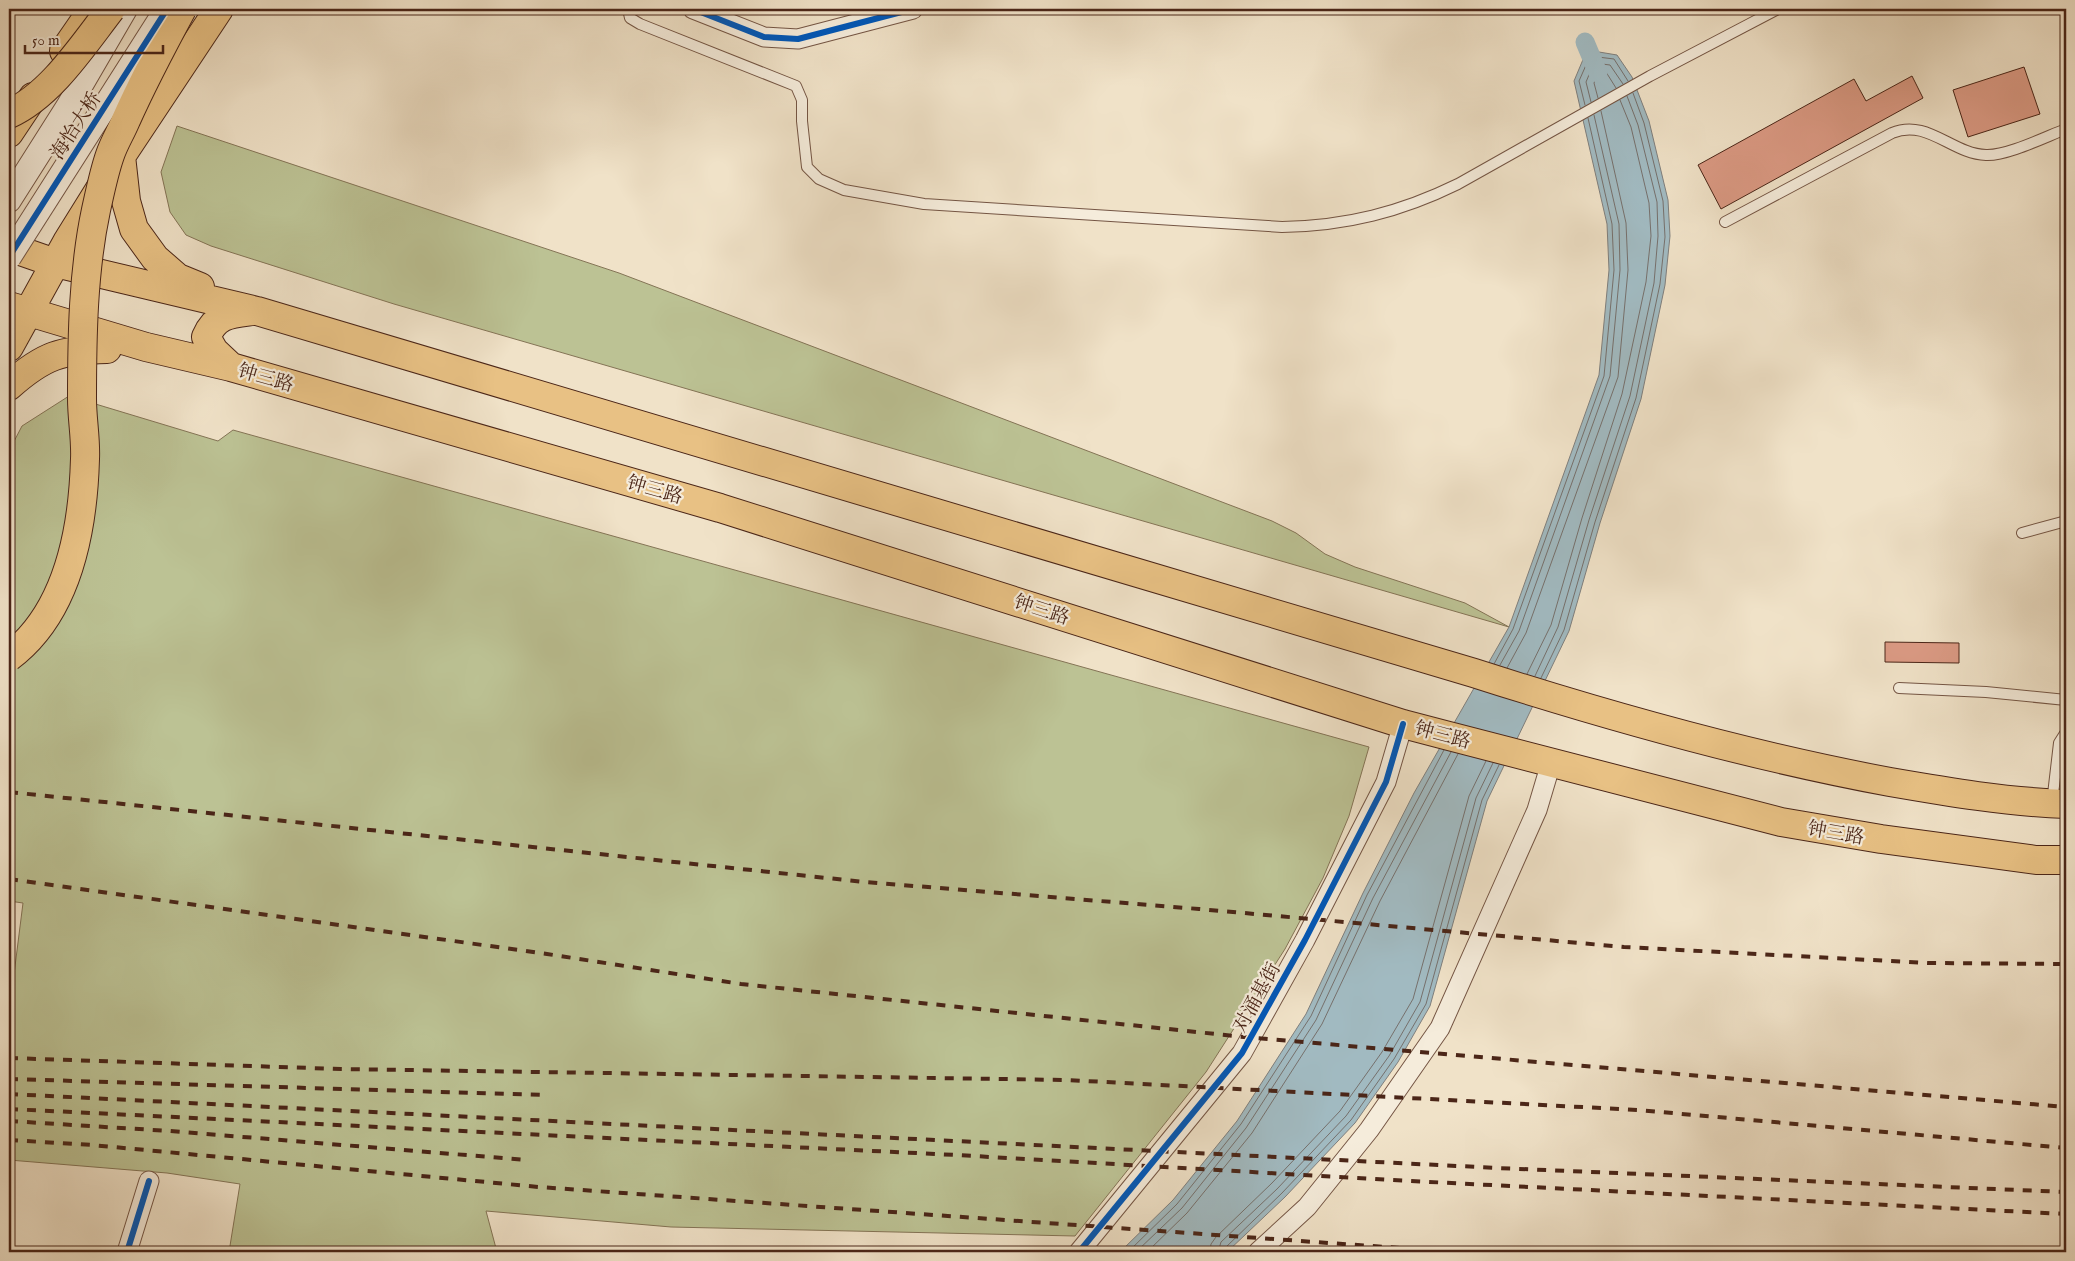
<svg xmlns="http://www.w3.org/2000/svg" width="2075" height="1261" font-family="'IM FELL English','Noto Serif SC',serif">
<rect width="100%" height="100%" fill="#f0e2c8"/>
<filter id="stains"><feTurbulence type="fractalNoise" baseFrequency=".004" numOctaves="4"/><feColorMatrix values="0 0 0 0 .2 0 0 0 0 .09 0 0 0 0 .02 0 0 0 .5 -.17"/></filter>
<radialGradient id="worn" r=".72"><stop offset=".6" stop-color="#630" stop-opacity="0"/><stop offset="1" stop-color="#630" stop-opacity=".3"/></radialGradient>
<path fill="#bcc294" stroke="#847456" d="M177,126L619,273L1272,521L1296,533L1325,554L1355,567L1465,603L1509,627L394,304L211,246L186,235L170,212L161,172Z
M69,396L218,441L233,430L1369,747L1349,816L1323,878L1285,949L1206,1072L1075,1236L671,1227L486,1211L497,1252H229L240,1184L167,1173L9,1160V1014L23,903L9,901V451L22,426Z"/>
<path fill="#a1bac1" stroke="#7f7f7d" d="M1587,50L1617,55L1632,77L1649,121L1668,200L1670,236L1665,285L1641,399L1600,523L1569,631L1487,801L1430,1006L1398,1062L1355,1123L1285,1197L1227,1252H1120L1173,1200L1237,1121L1306,1014L1363,893L1414,793L1509,627L1599,375L1609,270L1607,224L1574,81Z"/>
<g fill="none" stroke-linecap="round" stroke-linejoin="round">
<path stroke="#76706c" stroke-width="1" d="M1598,98L1594,83L1599,71L1606,72L1616,88
M1591,102L1586,82L1594,63L1610,65L1623,84
M1585,105L1579,81L1590,56L1614,59L1628,81
M1494,664L1513,629L1604,376L1614,270L1612,224L1588,118
M1500,665L1519,631L1610,376L1620,270L1619,224L1594,115
M1507,668L1526,633L1618,377L1628,270L1626,223L1601,111
M1527,674L1551,625L1582,518L1622,394L1646,282L1651,236L1649,203L1631,127L1620,100
M1535,676L1558,627L1589,520L1630,396L1654,283L1658,236L1657,202L1638,125L1627,96
M1541,678L1564,630L1595,522L1636,398L1660,284L1665,237L1663,201L1644,123L1633,93
M1128,1252L1177,1204L1241,1124L1311,1016L1367,895L1444,750
M1136,1252L1182,1208L1246,1128L1316,1020L1373,898L1451,752
M1147,1252L1187,1213L1252,1133L1322,1024L1380,901L1458,754
M1210,1252L1211,1244L1216,1237L1272,1183L1340,1111L1382,1052L1413,999L1469,796L1486,761
M1218,1252L1221,1242L1277,1189L1346,1116L1389,1056L1420,1002L1476,798L1493,763
M1224,1252L1226,1247L1282,1193L1351,1120L1394,1059L1426,1004L1482,800L1499,765"/>
<path stroke="#a1bac1" stroke-width="19" d="M1585,42L1598,73"/>
</g>
<path fill="#db9a84" stroke="#4b2618" d="M2024,67L2040,114L1968,137L1953,90Z
M1912,76L1923,98L1721,209L1698,165L1854,79L1866,101Z
M1885,642L1959,643V663L1885,662Z"/>
<g fill="none" stroke-linecap="round" stroke-linejoin="round">
<g stroke="#745544" stroke-width="12">
<path id="service" d="M628,9L630,18L640,24L796,86L802,100V121L807,167L819,179L844,190L924,204L1282,227C1346,226 1401,212 1458,184L1650,76L1778,9
M1725,222L1892,133C1927,118 1952,154 1986,155C2007,156 2045,137 2066,129
M2022,533L2066,521
M1899,688L1986,692L2066,700
M2052,803L2059,743L2066,732"/>
</g>
<g stroke="#745544" stroke-width="21">
<path id="minor" d="M693,9L764,37L798,39L913,9
M127,1252L149,1181
M1079,1252L1242,1053L1305,940L1386,782L1403,724
M1258,1252L1307,1207L1369,1130L1440,1028L1537,810L1551,763"/>
</g>
<g stroke="#745544" stroke-width="26">
<path id="tertiary" d="M9,200L68,107L125,9"/>
</g>
<g stroke="#4b2618" stroke-width="30">
<path id="primary" d="M64,51L93,9
M9,133L33,97
M121,156L126,201L134,229L155,258L178,278L200,287
M9,247L55,263L257,311L1474,673C1611,717 1749,756 1890,782C1948,792 2007,802 2066,804
M9,306L146,347L231,367L720,508L1403,724L1445,735L1781,822L1881,839L2036,860H2066
M9,347L67,242L108,176L219,9
M231,367L214,351L206,337C216,314 230,314 253,311
M9,386C44,355 61,350 107,349"/>
</g>
<use href="#service" stroke="#f5ecdb" stroke-width="10"/>
<use href="#minor" stroke="#f5ecdb" stroke-width="19"/>
<use href="#tertiary" stroke="#f5ecdb" stroke-width="24"/>
<use href="#primary" stroke="#e8c184" stroke-width="28"/>
<path stroke="#4b2618" stroke-width="4" stroke-dasharray="9 9" stroke-linecap="butt" d="M9,792L865,882L1199,909L1624,947L1928,963L2066,964
M9,879L547,954L741,984L1244,1037L2066,1107
M9,1058L341,1069L1067,1080L1638,1110L2066,1148
M9,1079L544,1095
M9,1094L1498,1168L2066,1192
M9,1109L956,1155L1391,1180L2066,1214
M9,1121L170,1131L527,1160
M9,1140L92,1145L539,1187L1428,1250L1576,1252"/>
<g stroke="#745544" stroke-width="26" stroke-linecap="butt">
<path id="tertiary-bridge" d="M9,257L167,9"/>
</g>
<g stroke="#4b2618" stroke-width="30" stroke-linecap="butt">
<path id="primary-bridge" d="M9,114C51,95 83,45 111,9
M9,657C68,613 83,529 85,459C86,439 82,419 82,399C82,337 83,271 96,210C100,192 104,172 110,155C114,143 121,132 126,120C143,82 162,46 182,9"/>
</g>
<use href="#tertiary-bridge" stroke="#f5ecdb" stroke-width="24"/>
<use href="#primary-bridge" stroke="#e8c184" stroke-width="28"/>
<g stroke="#f5ecdb" stroke-width="9">
<path id="cycleway" d="M693,9L764,37L798,39L913,9
M9,257L167,9
M127,1252L149,1181
M1079,1252L1242,1053L1305,940L1386,782L1403,724"/>
</g>
<use href="#cycleway" stroke="#0057b8" stroke-width="6"/>
</g>
<g text-anchor="middle" stroke-width="4.5" stroke-linejoin="round" paint-order="stroke">
<g font-size="19" fill="#4b2618" stroke="#f5ecdb">
<text transform="translate(75 125) rotate(-57)" y="7">海怡大桥</text>
<text transform="translate(266 377) rotate(16)" y="7">钟三路</text>
<text transform="translate(655 489) rotate(16)" y="7">钟三路</text>
<text transform="translate(1042 609) rotate(18)" y="7">钟三路</text>
<text transform="translate(1443 734) rotate(15)" y="7">钟三路</text>
<text transform="translate(1836 832) rotate(10)" y="7">钟三路</text>
<text transform="translate(1256 997) rotate(-61)" y="7">对涌基街</text>
</g>
</g>
<rect width="2075" height="1261" fill="none" stroke="#f0e2c8" stroke-width="30"/>
<rect x="10" y="10" width="2055" height="1241" fill="none" stroke="#4b2618" stroke-width="2.5"/>
<rect x="15" y="15" width="2045" height="1231" fill="none" stroke="#4b2618"/>
<path d="M25 45v8h138v-8" fill="none" stroke="#4b2618" stroke-width="2.5"/>
<text x="32" y="45" font-size="15" fill="#4b2618" stroke="#f5ecdb" stroke-width="4" paint-order="stroke">50 m</text>
<rect width="100%" height="100%" filter="url(#stains)"/>
<rect width="100%" height="100%" fill="url(#worn)"/>
</svg>
